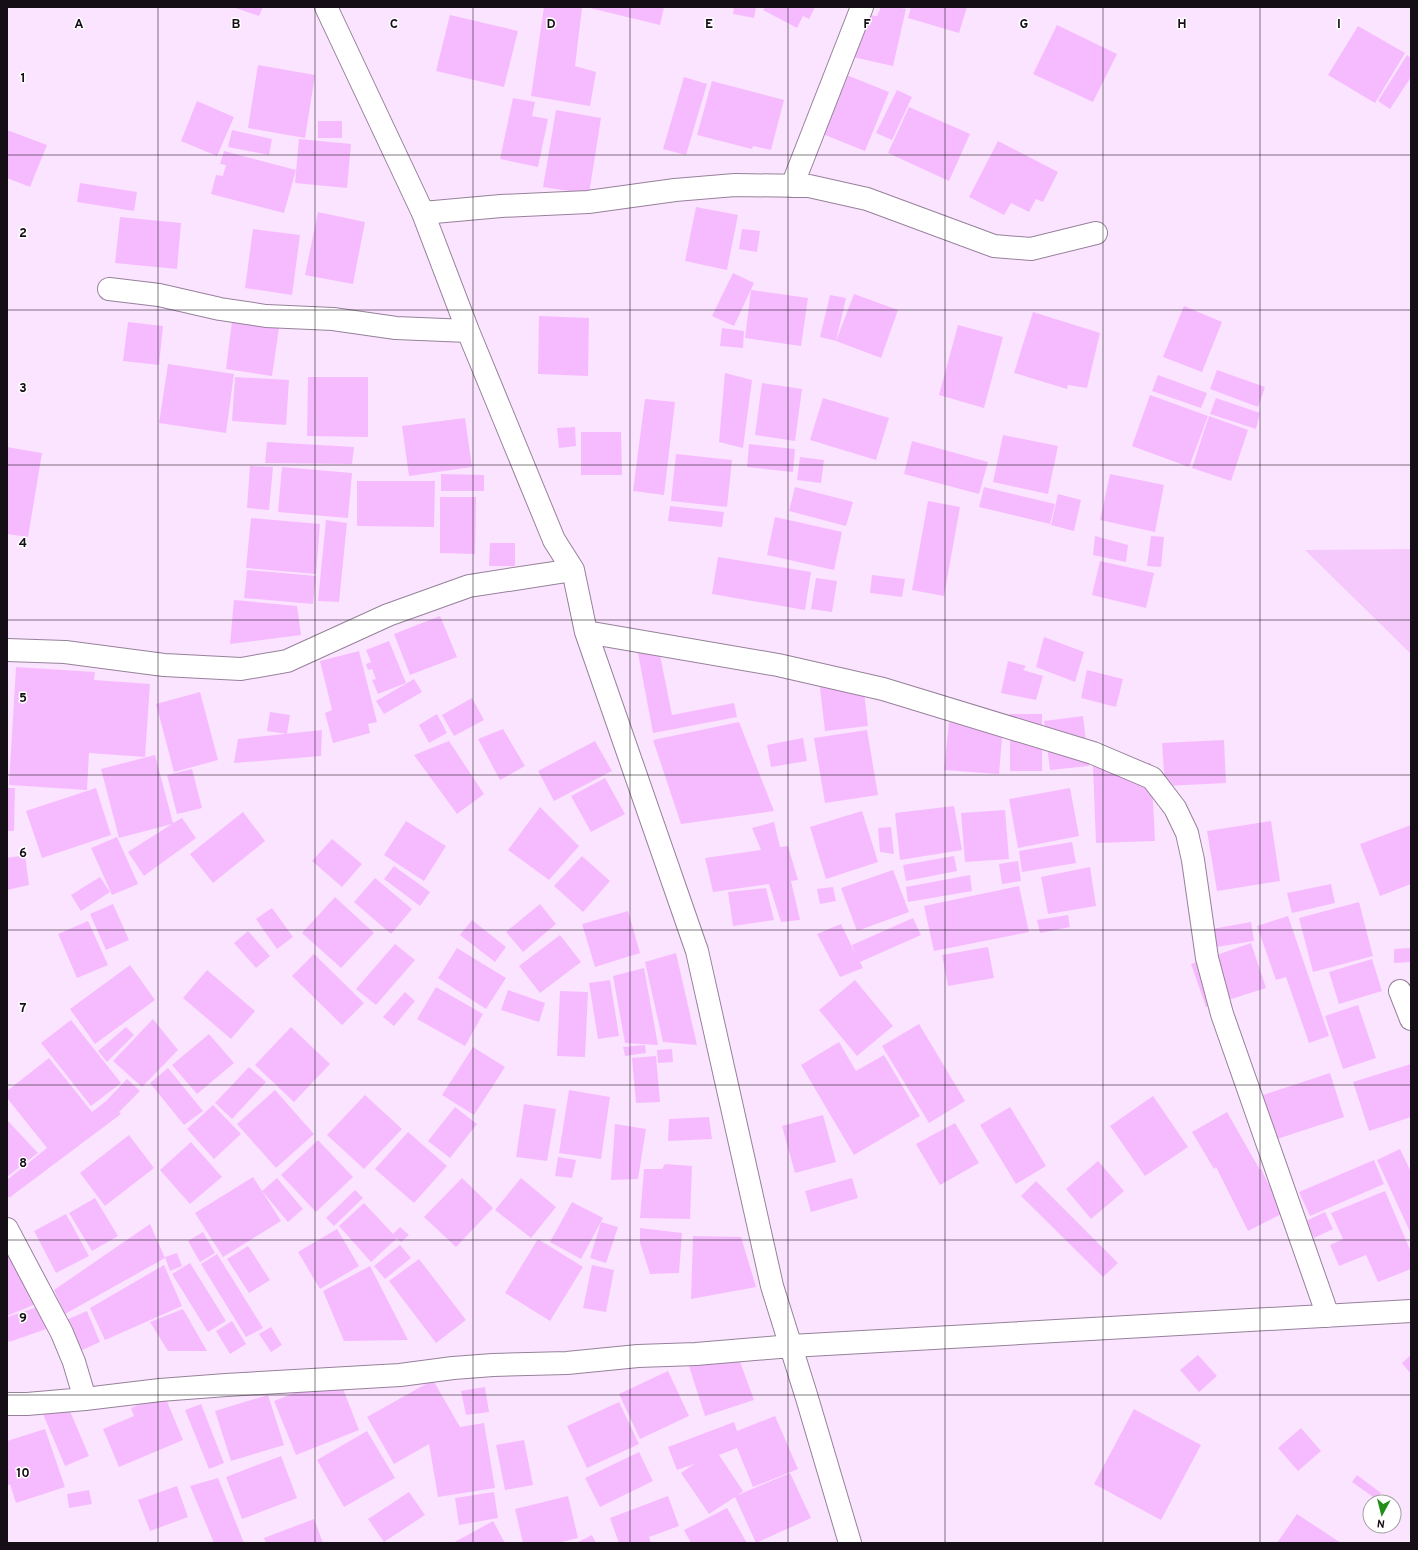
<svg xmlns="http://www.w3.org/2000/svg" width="1418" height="1550" font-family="Overpass,sans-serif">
<rect width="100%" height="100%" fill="#fbe4ff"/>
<path fill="#f5c9fc" d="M1411,549V654L1305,550Z"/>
<path fill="#f6bbff" d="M233,7H263L259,16Z
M544,7L582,8L575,66L596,72L590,106L531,96Z
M586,7H664L660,25Z
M734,7H756L754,18L733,14Z
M765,7H815L809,19L803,16L797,28L763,10Z
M881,7H896L906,9L893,66L848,56L867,15L877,16Z
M911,7H967L959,33L908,18Z
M450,15L518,31L504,87L436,71Z
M1057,25L1117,54L1093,102L1033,74Z
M1358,26L1405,53L1375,103L1328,75Z
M1407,55L1411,58V77L1390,109L1378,101Z
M258,65L315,75L305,138L248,128Z
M844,74L889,92L865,151L820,133Z
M684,77L707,84L686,155L663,149Z
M712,81L784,100L771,150L753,146L752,149L697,135Z
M897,90L912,97L892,140L876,133Z
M513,98L535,102L532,116L548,119L538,167L500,159Z
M197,101L234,117L217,156L181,141Z
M909,107L970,134L949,181L888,153Z
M556,110L601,118L589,194L543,187Z
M318,121H342V138H318Z
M7,130L47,145L30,187L7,178Z
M232,130L272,139L269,155L228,147Z
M299,139L351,144L347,188L295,183Z
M998,141L1058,172L1043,202L1036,199L1029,212L1011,203L1004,215L969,197Z
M224,151L296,170L284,213L211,194L216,175L223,176L226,165L220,164Z
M80,183L137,192L134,211L77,202Z
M696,207L738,215L727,270L685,261Z
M318,212L365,222L353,284L305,275Z
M120,217L181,223L177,269L115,263Z
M253,229L300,235L292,295L245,288Z
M742,229L760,231L757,252L739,249Z
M733,273L754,283L734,326L712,316Z
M751,290L808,298L801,346L745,338Z
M854,294L898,310L881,358L836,341Z
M830,295L846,298L836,341L820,337Z
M1184,306L1222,322L1202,372L1163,357Z
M1033,312L1100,333L1087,388L1068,385L1067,389L1014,373Z
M539,316L589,318L588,376L538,374Z
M232,321L279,328L272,376L226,369Z
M128,322L163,326L159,365L123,361Z
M958,325L1003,337L984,408L939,395Z
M722,328L744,331L743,348L720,346Z
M168,364L234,374L226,433L159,423Z
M1217,370L1265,387L1258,407L1210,389Z
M725,373L752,380L743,448L719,442Z
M1158,375L1207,393L1201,408L1152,391Z
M235,377L289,380L286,425L232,421Z
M308,377H368V437L307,436Z
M762,383L802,389L795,441L755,435Z
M1150,395L1208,416L1189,467L1132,446Z
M823,398L889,418L876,460L810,440Z
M1216,398L1260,413L1256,429L1210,414Z
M645,399L675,402L664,495L633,491Z
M1209,416L1248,430L1231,481L1192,468Z
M465,418L472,467L409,476L402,426Z
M575,427L576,446L559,448L557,428Z
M581,432H621L622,475H581Z
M1003,435L1058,446L1048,494L993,482Z
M912,441L988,462L979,494L904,474Z
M267,442L354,447L352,464L265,463Z
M749,444L795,449L793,472L747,467Z
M7,447L42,453L28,537L7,534Z
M676,454L732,460L727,507L671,501Z
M800,457L824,460L821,483L797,480Z
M250,466L273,467L269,510L247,508Z
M282,467L352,473L348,518L278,512Z
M441,474L484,475V491H441Z
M1110,474L1164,485L1155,532L1100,520Z
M357,481H435L434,527L357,526Z
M795,487L853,502L846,526L789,511Z
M984,487L1055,504L1050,524L979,507Z
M1058,494L1081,500L1074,531L1051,525Z
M440,497H476L475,554L440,553Z
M928,501L960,507L944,596L912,590Z
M670,506L724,512L722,527L668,521Z
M775,517L842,532L834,570L767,555Z
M251,518L320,524L316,574L246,568Z
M326,520L347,523L339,602L318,601Z
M1095,536L1128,545L1126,562L1093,555Z
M1151,536L1164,537L1161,567L1147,566Z
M490,543H515V566H489Z
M718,557L811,572L805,610L712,594Z
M1100,561L1154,573L1146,608L1092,595Z
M247,570L316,576L313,604L244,598Z
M872,575L905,579L902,597L870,593Z
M816,578L837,581L832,612L811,609Z
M234,600L297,606L301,635L230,644Z
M440,616L457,657L410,675L394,634Z
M1044,637L1084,652L1075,682L1036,667Z
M389,641L406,683L378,694L372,680L376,679L372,669L368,670L366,664L371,662L366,650Z
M658,645L672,715L734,703L737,717L653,733L637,648Z
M359,651L377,722L368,724L370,733L333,743L325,713L332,710L320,661Z
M1008,661L1026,666L1023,670L1043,676L1036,700L1001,693Z
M16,667L95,672L94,680L150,684L145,757L89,753L87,790L9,785Z
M1087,670L1123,679L1116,707L1081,698Z
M862,675L868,726L825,731L819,680Z
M414,679L422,692L384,714L376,701Z
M200,692L218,760L174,772L156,704Z
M472,698L484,720L454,736L442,715Z
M270,712L290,715L287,734L267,731Z
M437,714L447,733L429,743L419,725Z
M1010,714H1042V771H1010Z
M1083,716L1089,766L1050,770L1044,721Z
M739,722L774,811L681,824L653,740Z
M949,722L1003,727L999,774L944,770Z
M503,729L525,766L500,780L478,739Z
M322,730L321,756L234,763L238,739Z
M867,730L878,795L825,803L814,738Z
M803,738L807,761L771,767L767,745Z
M1224,740L1226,783L1165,786L1162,743Z
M449,741L484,794L457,814L414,755Z
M595,741L612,771L554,801L538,771Z
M155,755L173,823L182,818L196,838L144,876L128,852L172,824L119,838L101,769Z
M1151,763L1155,841L1096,843L1093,766Z
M192,769L202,808L177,814L167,775Z
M605,778L625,814L591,832L571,796Z
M7,788H15L14,831H7Z
M96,788L111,835L42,858L26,811Z
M1070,788L1079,836L1018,848L1009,799Z
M954,806L962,850L900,860L895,813Z
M540,807L579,846L549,880L508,850Z
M1005,810L1009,859L965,862L961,813Z
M862,811L878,862L826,879L810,827Z
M243,812L265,841L213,883L190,854Z
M406,821L446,846L424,881L384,855Z
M1271,821L1280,881L1217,891L1207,831Z
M774,822L780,847L788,846L798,880L791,881L800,920L781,922L769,884L713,892L705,858L761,850L752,828Z
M1411,825V884L1380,896L1360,844Z
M891,827L894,854L880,852L878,828Z
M117,837L138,884L112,895L91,848Z
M332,839L362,864L342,887L312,861Z
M1072,842L1076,863L1022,872L1019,851Z
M25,855L29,885L7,890V858Z
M582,856L610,881L583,912L554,886Z
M954,856L957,871L906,881L903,865Z
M1018,861L1021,881L1002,884L999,864Z
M394,866L430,892L420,906L384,879Z
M1090,867L1096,906L1048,914L1041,877Z
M893,870L909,912L857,931L841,888Z
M970,875L972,891L908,902L906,887Z
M100,877L110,892L81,911L71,895Z
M375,878L412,909L391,934L354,902Z
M1331,884L1335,903L1292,913L1287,893Z
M1019,886L1029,932L934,951L924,906Z
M833,887L836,901L820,904L817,889Z
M766,888L774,920L733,926L728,892Z
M335,897L374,933L341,968L302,933Z
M1359,902L1373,956L1313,972L1299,918Z
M113,904L129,940L106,950L90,914Z
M540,904L556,924L523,952L506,932Z
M272,908L293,937L277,949L256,919Z
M628,911L640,953L595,967L582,924Z
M1068,915L1070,927L1040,933L1037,920Z
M1288,916L1329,1036L1309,1043L1286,977L1276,980L1257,926Z
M913,918L921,935L860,962L863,968L840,977L817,934L841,924L855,953L852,945Z
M472,920L506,947L495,962L460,935Z
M88,921L108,965L77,978L58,934Z
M1251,922L1254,941L1204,949L1201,931Z
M248,931L270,956L256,968L234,943Z
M560,935L581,962L540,993L519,966Z
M1251,943L1266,988L1206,1007L1191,964Z
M395,944L415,960L376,1005L356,989Z
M988,947L994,978L948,986L942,955Z
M457,948L506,978L486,1009L438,978Z
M1411,948V962L1394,963V949Z
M676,953L697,1045L663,1042L645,962Z
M314,954L364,1003L342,1025L292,976Z
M1372,959L1382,991L1339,1004L1329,972Z
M130,965L155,1000L95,1044L70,1009Z
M644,968L658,1045L625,1043L613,976Z
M207,970L255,1011L231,1039L183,998Z
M610,980L619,1036L598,1039L589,983Z
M855,980L893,1026L857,1056L819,1010Z
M436,987L483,1014L465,1046L417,1019Z
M508,990L545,1003L539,1022L501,1010Z
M560,991L588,992L585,1057L557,1056Z
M405,992L415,1001L394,1026L383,1017Z
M1358,1005L1376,1058L1343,1069L1325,1016Z
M153,1019L178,1050L142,1087L113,1061Z
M71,1020L121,1083L91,1106L41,1043Z
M919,1024L965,1101L929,1123L882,1046Z
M126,1027L134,1035L107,1062L98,1051Z
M291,1027L330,1064L294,1102L255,1065Z
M209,1034L234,1063L197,1094L172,1065Z
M839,1042L856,1071L884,1055L920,1116L854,1155L801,1065Z
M645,1045L646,1053L625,1056L623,1047Z
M473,1047L505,1067L474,1115L442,1095Z
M672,1049L673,1062L658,1063L657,1050Z
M656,1056L660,1102L636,1103L632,1058Z
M49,1058L92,1112L106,1101L127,1079L140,1091L119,1112L121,1114L9,1198L7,1194V1180L47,1148L7,1098V1091Z
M1411,1064V1117L1369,1131L1353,1082Z
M249,1067L266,1082L232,1119L215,1103Z
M168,1068L203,1111L184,1125L150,1083Z
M1330,1073L1344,1117L1274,1140L1260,1096Z
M275,1090L314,1134L276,1168L237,1124Z
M569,1090L610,1097L601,1159L559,1153Z
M365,1095L402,1129L364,1169L327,1135Z
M1153,1096L1188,1147L1145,1176L1110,1126Z
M524,1104L556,1109L547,1161L516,1157Z
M213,1105L241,1134L214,1159L187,1129Z
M455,1107L477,1124L450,1158L428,1141Z
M1010,1107L1046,1166L1016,1184L980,1125Z
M1227,1112L1260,1170L1261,1169L1283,1213L1248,1231L1216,1167L1214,1169L1192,1132Z
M823,1115L836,1162L795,1173L782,1126Z
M709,1117L712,1139L668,1141L669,1119Z
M7,1120L38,1153L8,1176L7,1175Z
M955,1123L979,1163L940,1185L916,1144Z
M615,1124L646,1129L638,1179L611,1180Z
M408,1132L447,1166L414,1203L375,1169Z
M129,1135L154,1168L105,1206L80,1173Z
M318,1140L353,1177L316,1212L281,1175Z
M191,1142L222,1177L190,1204L160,1170Z
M1400,1149L1411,1172V1234L1377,1160Z
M558,1157L576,1160L572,1178L555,1176Z
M1374,1160L1384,1184L1310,1216L1299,1192Z
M1098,1161L1124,1191L1091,1219L1066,1189Z
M665,1164L692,1166L690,1219L640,1218L644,1169H662Z
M253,1177L281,1221L223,1257L195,1213Z
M277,1178L303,1209L288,1222L262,1191Z
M462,1178L493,1208L456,1247L424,1217Z
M521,1178L556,1207L531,1238L495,1210Z
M852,1178L858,1198L811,1212L805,1191Z
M1036,1181L1118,1263L1103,1277L1021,1196Z
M355,1190L363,1198L334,1226L326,1218Z
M1385,1191L1411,1252V1269L1378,1282L1366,1255L1339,1266L1330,1245L1343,1239L1331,1213Z
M95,1198L118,1236L92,1251L69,1213Z
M572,1202L603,1218L581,1259L550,1242Z
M364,1203L393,1234L400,1227L409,1235L401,1242L397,1238L371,1262L339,1226Z
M1325,1212L1333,1229L1314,1238L1306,1221Z
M66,1214L89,1256L56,1273L34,1231Z
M601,1222L618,1227L606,1263L590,1258Z
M150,1224L165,1258L65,1314L54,1290Z
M640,1228L682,1233L679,1273L650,1274L640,1243Z
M337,1229L359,1266L320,1289L298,1252Z
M203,1232L215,1253L200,1262L188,1241Z
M693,1236L741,1237L756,1287L691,1299Z
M538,1239L583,1267L550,1321L505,1293Z
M400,1245L411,1258L385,1279L374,1266Z
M7,1246L38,1303L7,1316Z
M248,1246L270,1280L249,1293L227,1259Z
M177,1253L182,1266L170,1271L165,1257Z
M217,1254L263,1328L246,1337L201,1264Z
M419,1259L466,1320L436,1343L389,1281Z
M190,1263L226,1321L208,1332L172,1274Z
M164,1265L182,1306L105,1340L90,1308Z
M592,1265L614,1270L606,1312L583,1308Z
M370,1266L408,1340L344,1341L323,1291Z
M41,1306L49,1328L9,1342L7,1337V1317Z
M183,1309L207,1351H168L150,1322Z
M87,1311L100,1342L80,1351L66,1320Z
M232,1321L246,1344L230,1354L216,1331Z
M271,1327L282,1345L271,1352L259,1334Z
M1198,1355L1217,1376L1199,1392L1180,1370Z
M1411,1355V1374L1402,1363Z
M739,1359L754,1400L705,1416L688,1363Z
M668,1371L689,1416L640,1439L619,1394Z
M338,1376L359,1430L296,1455L274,1401Z
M433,1380L460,1427L484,1423L495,1488L438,1497L429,1444L394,1464L367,1417Z
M485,1387L489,1412L466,1415L461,1391Z
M164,1394L183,1440L119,1467L103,1429L134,1416L131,1408Z
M268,1395L284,1445L231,1461L215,1411Z
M619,1402L639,1444L587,1468L567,1426Z
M67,1404L89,1456L65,1466L43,1414Z
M201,1404L224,1463L209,1469L185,1410Z
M1134,1409L1201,1445L1161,1520L1094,1484Z
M775,1416L798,1469L753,1487L737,1448L719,1455L743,1491L738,1495L790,1473L811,1518L756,1543L735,1497L709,1514L681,1473L694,1464L677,1470L668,1447L734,1422L737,1431Z
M1301,1428L1321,1451L1298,1471L1278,1448Z
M45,1429L65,1487L16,1503L10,1484L7,1486V1441Z
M367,1431L395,1478L344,1507L317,1460Z
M524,1440L533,1485L505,1490L496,1445Z
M639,1452L653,1481L600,1507L585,1478Z
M281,1456L297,1498L242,1519L226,1477Z
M1357,1475L1381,1493L1376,1499L1352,1482Z
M218,1478L244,1543H214L190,1486Z
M177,1486L188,1517L150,1531L138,1500Z
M89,1490L92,1504L69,1508L67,1494Z
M409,1492L425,1515L384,1542L368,1519Z
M494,1492L498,1518L459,1525L455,1498Z
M568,1496L578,1538L558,1543H523L515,1509Z
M668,1496L679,1526L649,1537L651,1543H619L610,1518Z
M727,1508L747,1543H691L684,1530Z
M1297,1514L1341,1543H1277Z
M314,1519L323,1543H266L264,1538Z
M493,1521L505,1543H453Z
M592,1535L596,1543H576Z"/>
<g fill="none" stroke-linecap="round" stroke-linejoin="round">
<g stroke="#97819a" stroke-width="24">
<path id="minor" d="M326,7L423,213L468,331L554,540L573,570L586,632L697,951L772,1286L807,1398L850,1543
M792,186L862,7
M423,213L501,206L588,202L675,190L735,185L809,186L867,199L994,246L1031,249L1096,233
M109,289L159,295L220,309L266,316L333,319L396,328L468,331
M586,632L778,665L883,689L1093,753L1152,778L1175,808L1187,833L1193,860L1207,958L1222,1014L1328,1316
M7,650L65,652L164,665L241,669L287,661L388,615L469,586L573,570
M1400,991L1411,1019
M7,1229L62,1333L74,1362L85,1399
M7,1404H27L85,1399L160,1390L226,1385L400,1375L453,1368L493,1365L567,1363L638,1356L696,1354L791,1346L1411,1311"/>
</g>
<use href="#minor" stroke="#fff" stroke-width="22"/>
</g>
<path fill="none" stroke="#160e17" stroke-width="1" stroke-opacity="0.55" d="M158,7V1543M315,7V1543M473,7V1543M630,7V1543M788,7V1543M945,7V1543M1103,7V1543M1260,7V1543M7,155H1411M7,310H1411M7,465H1411M7,620H1411M7,775H1411M7,930H1411M7,1085H1411M7,1240H1411M7,1395H1411"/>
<g font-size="13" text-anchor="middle" font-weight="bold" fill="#160e17" stroke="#fff" stroke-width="3" stroke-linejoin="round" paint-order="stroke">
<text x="79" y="28">A</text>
<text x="236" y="28">B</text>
<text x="394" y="28">C</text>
<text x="551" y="28">D</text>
<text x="709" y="28">E</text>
<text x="867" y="28">F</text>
<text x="1024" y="28">G</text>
<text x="1182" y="28">H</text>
<text x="1339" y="28">I</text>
<text x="23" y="82">1</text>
<text x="23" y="237">2</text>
<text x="23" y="392">3</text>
<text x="23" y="547">4</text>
<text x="23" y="702">5</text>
<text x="23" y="857">6</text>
<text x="23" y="1012">7</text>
<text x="23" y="1167">8</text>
<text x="23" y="1322">9</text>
<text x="23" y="1477">10</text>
</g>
<rect width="1418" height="1550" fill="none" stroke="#160e17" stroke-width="16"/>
<g transform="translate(1382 1514) rotate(187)"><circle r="19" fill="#ffffff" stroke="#a29fa2"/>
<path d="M0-3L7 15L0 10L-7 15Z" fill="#218f16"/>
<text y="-6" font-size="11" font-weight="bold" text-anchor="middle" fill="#160e17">N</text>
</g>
</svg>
